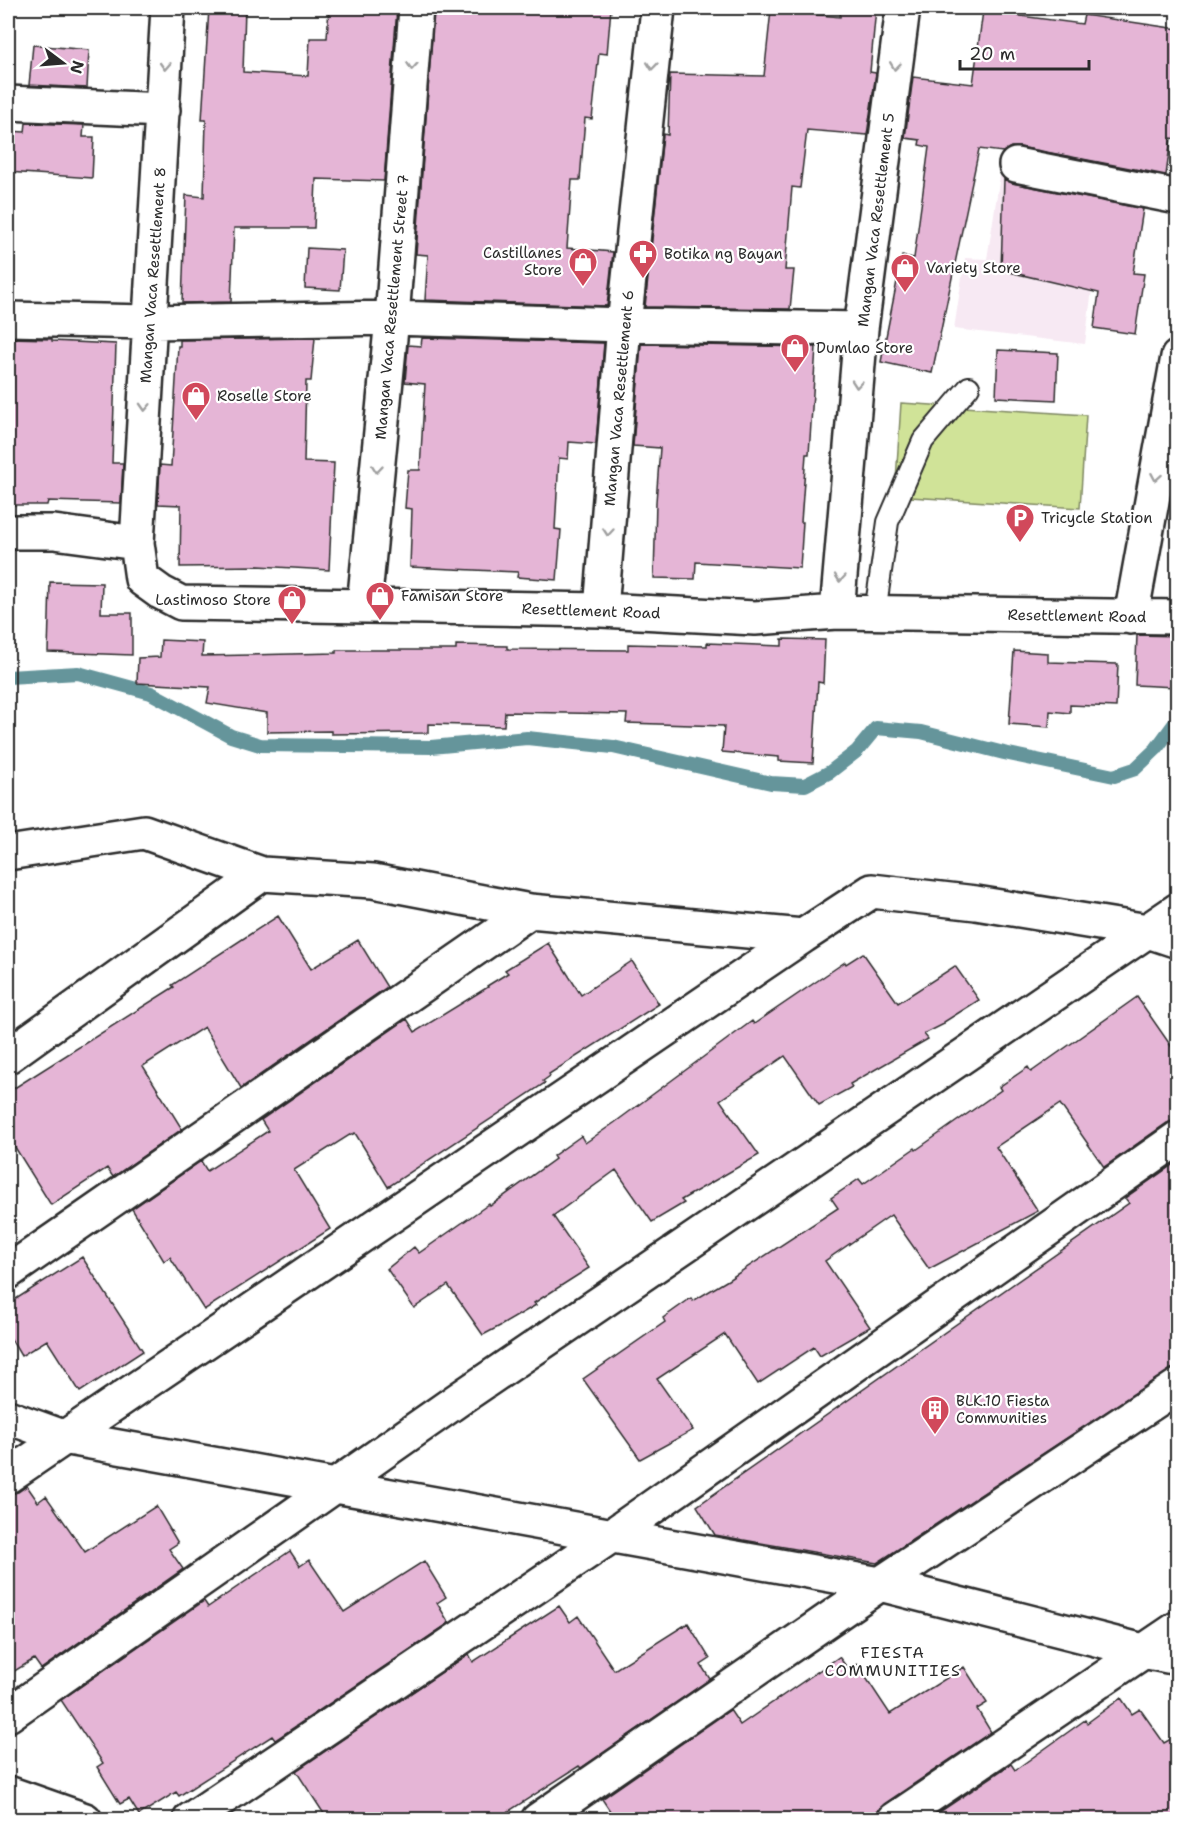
<svg xmlns="http://www.w3.org/2000/svg" width="1185" height="1827" font-family="'Shantell Sans',sans-serif">
<rect width="100%" height="100%" fill="#fff"/>
<filter id="ink" filterUnits="userSpaceOnUse"><feTurbulence type="fractalNoise" baseFrequency=".0167" numOctaves="2"/><feDisplacementMap in="SourceGraphic" scale="12" xChannelSelector="R" yChannelSelector="G"/><feConvolveMatrix kernelMatrix="1 2 1 2 8 2 1 2 1" color-interpolation-filters="sRGB"/></filter>
<g filter="url(#ink)">
<path fill="#f7e9f3" d="M1000,176L1071,187L1056,284L1092,289L1085,344L954,329L965,258L987,259Z"/>
<path fill="#d0e398" stroke="#7e8762" stroke-width="1.5" d="M901,403L1086,415L1080,508L895,496Z"/>
<g fill="none" stroke-linecap="round" stroke-linejoin="round">
<path stroke="#65959b" stroke-width="14" d="M8,677L78,673L151,693L231,736L260,745L431,747L527,738L613,747L771,783L805,785L830,772L857,751L876,728L921,732L1004,753L1114,776L1135,769L1156,749L1178,719"/>
</g>
<path fill="#e5b5d6" stroke="#2b2b2b" stroke-width="1.5" d="M209,8H245L243,72L308,76L310,38H327L329,8H397L384,181L316,179L314,228H234L231,302L182,303L186,195L204,197L206,120H202Z
M434,8H611L607,54L599,53L592,119L585,118L580,180H572L567,248L613,252L607,306L425,300L428,255L416,254Z
M841,8H876L870,72L876,73L867,135L807,130L800,188L792,187L785,270H794L790,309L645,307L663,134L668,135L670,74L764,76L771,10L840,17Z
M983,11L1082,24L1084,15L1178,29V139L1171,138L1166,175L1020,147H1011L1003,152L979,149L932,373L881,362L902,256L914,258L929,147L919,145L920,140L905,138L913,77L973,84Z
M33,45L89,50L87,88L29,85Z
M26,123L84,125L83,137H94L92,178L8,172V131L25,132Z
M1004,179L1012,183L1143,209L1133,273L1144,274L1135,334L1094,328L1099,293L1001,270Z
M307,248L343,250L340,290L305,288Z
M8,338L52,339V341L116,344L112,463H123L121,503L48,501L47,505H8Z
M315,338L311,381H306L304,462L334,463L329,570L258,566L180,567L181,505L158,504L160,465L171,466L178,346H180V340Z
M422,338L604,343L596,444L569,442L568,459L559,458L555,529L561,530L557,580L517,577L518,572L410,567L412,509L405,508L408,470H420L425,384L405,382L408,345L421,346Z
M641,344L816,347L809,454H806L801,522H803L800,568L696,562L695,579L654,578L656,502L660,448L633,446Z
M998,350L1058,353L1056,400L996,397Z
M50,582L102,583L101,613H132V655L48,652Z
M1137,635L1178,636L1175,687L1135,685Z
M782,639L825,640L823,683L818,682L813,763L779,761V757L722,752L724,726L626,723L627,714L505,712L504,726L428,724V733L331,734V731L267,732V713L207,703L210,687L137,683L138,658L160,657L161,640L203,642L202,656L336,653V650H456V645L507,646V649L628,650V644L707,646V643L782,646Z
M1014,651L1048,653V662L1118,664L1116,707L1070,705V713L1050,711L1049,727L1009,724Z
M278,916L311,969L358,940L387,987L241,1088L204,1027L143,1066L182,1129L113,1177L107,1168L51,1205L8,1136V1092L174,987L172,985Z
M548,943L581,995L632,961L659,1004L549,1074L550,1076L543,1081L545,1083L388,1187L355,1133L351,1135V1134L294,1170L330,1229L204,1310L170,1257L164,1261L132,1209L201,1161L207,1171L268,1131L261,1120L407,1019L415,1032L488,987L487,986L508,973L505,970Z
M863,953L898,1003L955,966L979,1000L944,1022V1024L924,1034L928,1039L850,1084L852,1087L819,1105L785,1056L720,1100L759,1155L681,1200L684,1203L652,1222L616,1170L553,1216L589,1268L534,1303L536,1305L500,1326L483,1335L448,1285L414,1308L387,1269L414,1247L419,1253L489,1204L490,1206L555,1159L553,1156L581,1136L585,1143L614,1123L752,1021L754,1024L845,962L846,964Z
M1137,997L1178,1056V1119L1167,1123L1104,1167L1060,1104L996,1147L1038,1211L929,1269L891,1215L825,1261L870,1327L820,1356L814,1347L758,1384L725,1334L657,1379L693,1430L640,1459L583,1379L665,1322L663,1318L691,1298L693,1301L728,1280L838,1208L831,1198L859,1179L863,1184L915,1148L916,1150L1001,1090L999,1087L1028,1067L1031,1072Z
M1178,1161V1365L877,1563L715,1535L697,1506L1129,1203L1125,1198Z
M82,1257L143,1351L80,1392L47,1340L21,1356L8,1334V1304Z
M27,1486L38,1502L46,1496L85,1552L156,1506L178,1543L169,1549L183,1569L41,1669L34,1659L8,1675V1494L18,1492Z
M290,1551L300,1566L309,1560L344,1612L424,1561L446,1597L437,1603L449,1623L275,1740L272,1736L179,1796L176,1792L139,1815L129,1799L120,1804L97,1767L103,1763L61,1700L204,1601L208,1607Z
M559,1606L570,1622L578,1616L614,1670L688,1623L710,1659L701,1665L710,1679L581,1768L579,1766L495,1820H328L296,1771L469,1654L473,1662Z
M839,1657L849,1670L857,1664L890,1714L964,1667L987,1703L977,1709L991,1732L884,1804L877,1811L876,1820H616L602,1799L730,1710L740,1725Z
M1121,1698L1132,1714L1140,1709L1164,1743L1178,1735V1820H928L1011,1764L1015,1770L1085,1720L1087,1723Z"/>
<g fill="none" stroke-linecap="round" stroke-linejoin="round">
<g stroke="#2b2b2b" stroke-width="24">
<path id="lane" d="M875,613L888,522L923,441L969,387"/>
</g>
<g stroke="#2b2b2b" stroke-width="38">
<path id="street" d="M8,103L163,110
M1016,165L1178,197
M8,319L149,322L392,318L624,325L861,329
M8,532H54L137,543L142,579L160,592L181,603L601,610L755,618L837,612L1178,617
M137,543L168,8
M364,606L392,318L416,8
M601,610L624,325L658,8
M837,612L861,329L903,8
M1131,617L1178,357
M8,853L144,832L262,874L373,881L530,911L803,936L872,891L976,903L1148,931L1178,941
M8,1056L262,874
M8,1272L530,911
M8,1417L63,1437L880,1584L1143,1651L1178,1658
M8,1476L803,936
M8,1715L459,1399L1178,910
M8,1793L85,1820
M190,1820L611,1536L1178,1138
M538,1820L880,1584L1178,1386
M894,1820L1178,1628"/>
</g>
<use href="#lane" stroke="#fff" stroke-width="20"/>
<use href="#street" stroke="#fff" stroke-width="33"/>
</g>
<defs><path id="oneway-chevron" d="M-2-3.5L2.5 0L-2 3.5" fill="none" stroke-width="1.6" stroke-linecap="round" stroke-linejoin="round" transform="scale(1.5)"/></defs>
<g stroke="#a0a0a0">
<use href="#oneway-chevron" transform="translate(165 66) rotate(93)"/>
<use href="#oneway-chevron" transform="translate(412 66) rotate(94)"/>
<use href="#oneway-chevron" transform="translate(652 66) rotate(96)"/>
<use href="#oneway-chevron" transform="translate(895 66) rotate(97)"/>
<use href="#oneway-chevron" transform="translate(857 384) rotate(95)"/>
<use href="#oneway-chevron" transform="translate(145 407) rotate(93)"/>
<use href="#oneway-chevron" transform="translate(377 469) rotate(96)"/>
<use href="#oneway-chevron" transform="translate(1156 477) rotate(100)"/>
<use href="#oneway-chevron" transform="translate(608 532) rotate(95)"/>
<use href="#oneway-chevron" transform="translate(840 578) rotate(95)"/>
</g>
</g>
<defs>
<g id="pharmacy-pin" transform="scale(1.5)"><path d="M0 17L-7.5 6A9.5 9.5 0 1 1 7.5 6Z" fill="#d1495b" stroke="#fff"/><path d="M-2-6h4v4h4v4h-4v4h-4v-4h-4v-4h4Z" fill="#fff"/></g>
<g id="shop-pin" transform="scale(1.5)"><path d="M0 17L-7.5 6A9.5 9.5 0 1 1 7.5 6Z" fill="#d1495b" stroke="#fff"/><path d="M-5-2.5h2.3a2.7 3.5 0 0 1 5.4 0H5L5.5 6h-11ZM-1.5-2.5h3a1.5 2.3 0 0 0-3 0Z" fill="#fff"/></g>
<g id="parking-pin" transform="scale(1.5)"><path d="M0 17L-7.5 6A9.5 9.5 0 1 1 7.5 6Z" fill="#d1495b" stroke="#fff"/><path d="M-3.5-5.5H1a3.5 3.5 0 0 1 0 7H-1V5.5H-3.5ZM-1-3.4V-.6H.8a1.4 1.4 0 0 0 0-2.8Z" fill="#fff"/></g>
<g id="building-pin" transform="scale(1.5)"><path d="M0 17L-7.5 6A9.5 9.5 0 1 1 7.5 6Z" fill="#d1495b" stroke="#fff"/><path d="M-4-6H4V6H1V3H-1V6H-4ZM-2.5-4.3h1.7v1.8h-1.7ZM.8-4.3h1.7v1.8H.8ZM-2.5-1h1.7V.8h-1.7ZM.8-1h1.7V.8H.8Z" fill="#fff"/></g>
</defs>
<g fill-rule="evenodd">
<use href="#pharmacy-pin" x="643" y="254"/>
<use href="#shop-pin" x="583" y="262"/>
<use href="#shop-pin" x="905" y="268"/>
<use href="#shop-pin" x="795" y="348"/>
<use href="#shop-pin" x="196" y="396"/>
<use href="#parking-pin" x="1020" y="518"/>
<use href="#shop-pin" x="380" y="596"/>
<use href="#shop-pin" x="292" y="600"/>
<use href="#building-pin" x="935" y="1410"/>
</g>
<g text-anchor="middle" stroke-width="4.5" stroke-linejoin="round" paint-order="stroke">
<g font-size="15" fill="#2b2b2b" stroke="#fff">
<text transform="translate(876 220) rotate(-83)" y="5">Mangan Vaca Resettlement 5</text>
<text transform="translate(153 275) rotate(-86)" y="5">Mangan Vaca Resettlement 8</text>
<text transform="translate(392 307) rotate(-85)" y="5">Mangan Vaca Resettlement Street 7</text>
<text transform="translate(619 398) rotate(-85)" y="5">Mangan Vaca Resettlement 6</text>
<text transform="translate(591 611) rotate(2)" y="5">Resettlement Road</text>
<text transform="translate(1077 616) rotate(1)" y="5">Resettlement Road</text>
</g>
<g font-size="15" fill="#2b2b2b" stroke="#fff" text-anchor="start">
<text x="562" y="258" text-anchor="end">Castillanes<tspan x="562" dy="17">Store</tspan></text>
<text x="664" y="259">Botika ng Bayan</text>
<text x="926" y="273">Variety Store</text>
<text x="816" y="353">Dumlao Store</text>
<text x="217" y="401">Roselle Store</text>
<text x="1041" y="523">Tricycle Station</text>
<text x="401" y="601">Famisan Store</text>
<text x="271" y="605" text-anchor="end">Lastimoso Store</text>
<text x="956" y="1406">BLK.10 Fiesta<tspan x="956" dy="17">Communities</tspan></text>
</g>
<g font-size="16" letter-spacing="1.5" fill="#2b2b2b" stroke="#fff">
<text x="893" y="1658">FIESTA<tspan x="893" dy="18">COMMUNITIES</tspan></text>
</g>
</g>
<rect width="1185" height="1827" fill="none" stroke="#fff" stroke-width="30"/>
<rect x="15" y="15" width="1155" height="1797" fill="none" stroke="#2b2b2b" stroke-width="2" filter="url(#ink)"/>
<g transform="translate(63 63) rotate(106)" stroke="#ffffff" stroke-width="4.5" paint-order="stroke">
<path d="M0-4.5L10 22L0 15L-10 22Z" fill="#2b2b2b"/>
<text y="-9" font-size="16" font-weight="bold" text-anchor="middle" fill="#2b2b2b">N</text>
</g>
<path d="M960 60v9h129v-9" fill="none" stroke="#2b2b2b" stroke-width="3"/>
<text x="969" y="60" font-size="18" fill="#2b2b2b" stroke="#ffffff" stroke-width="4.5" paint-order="stroke">20 m</text>
</svg>
